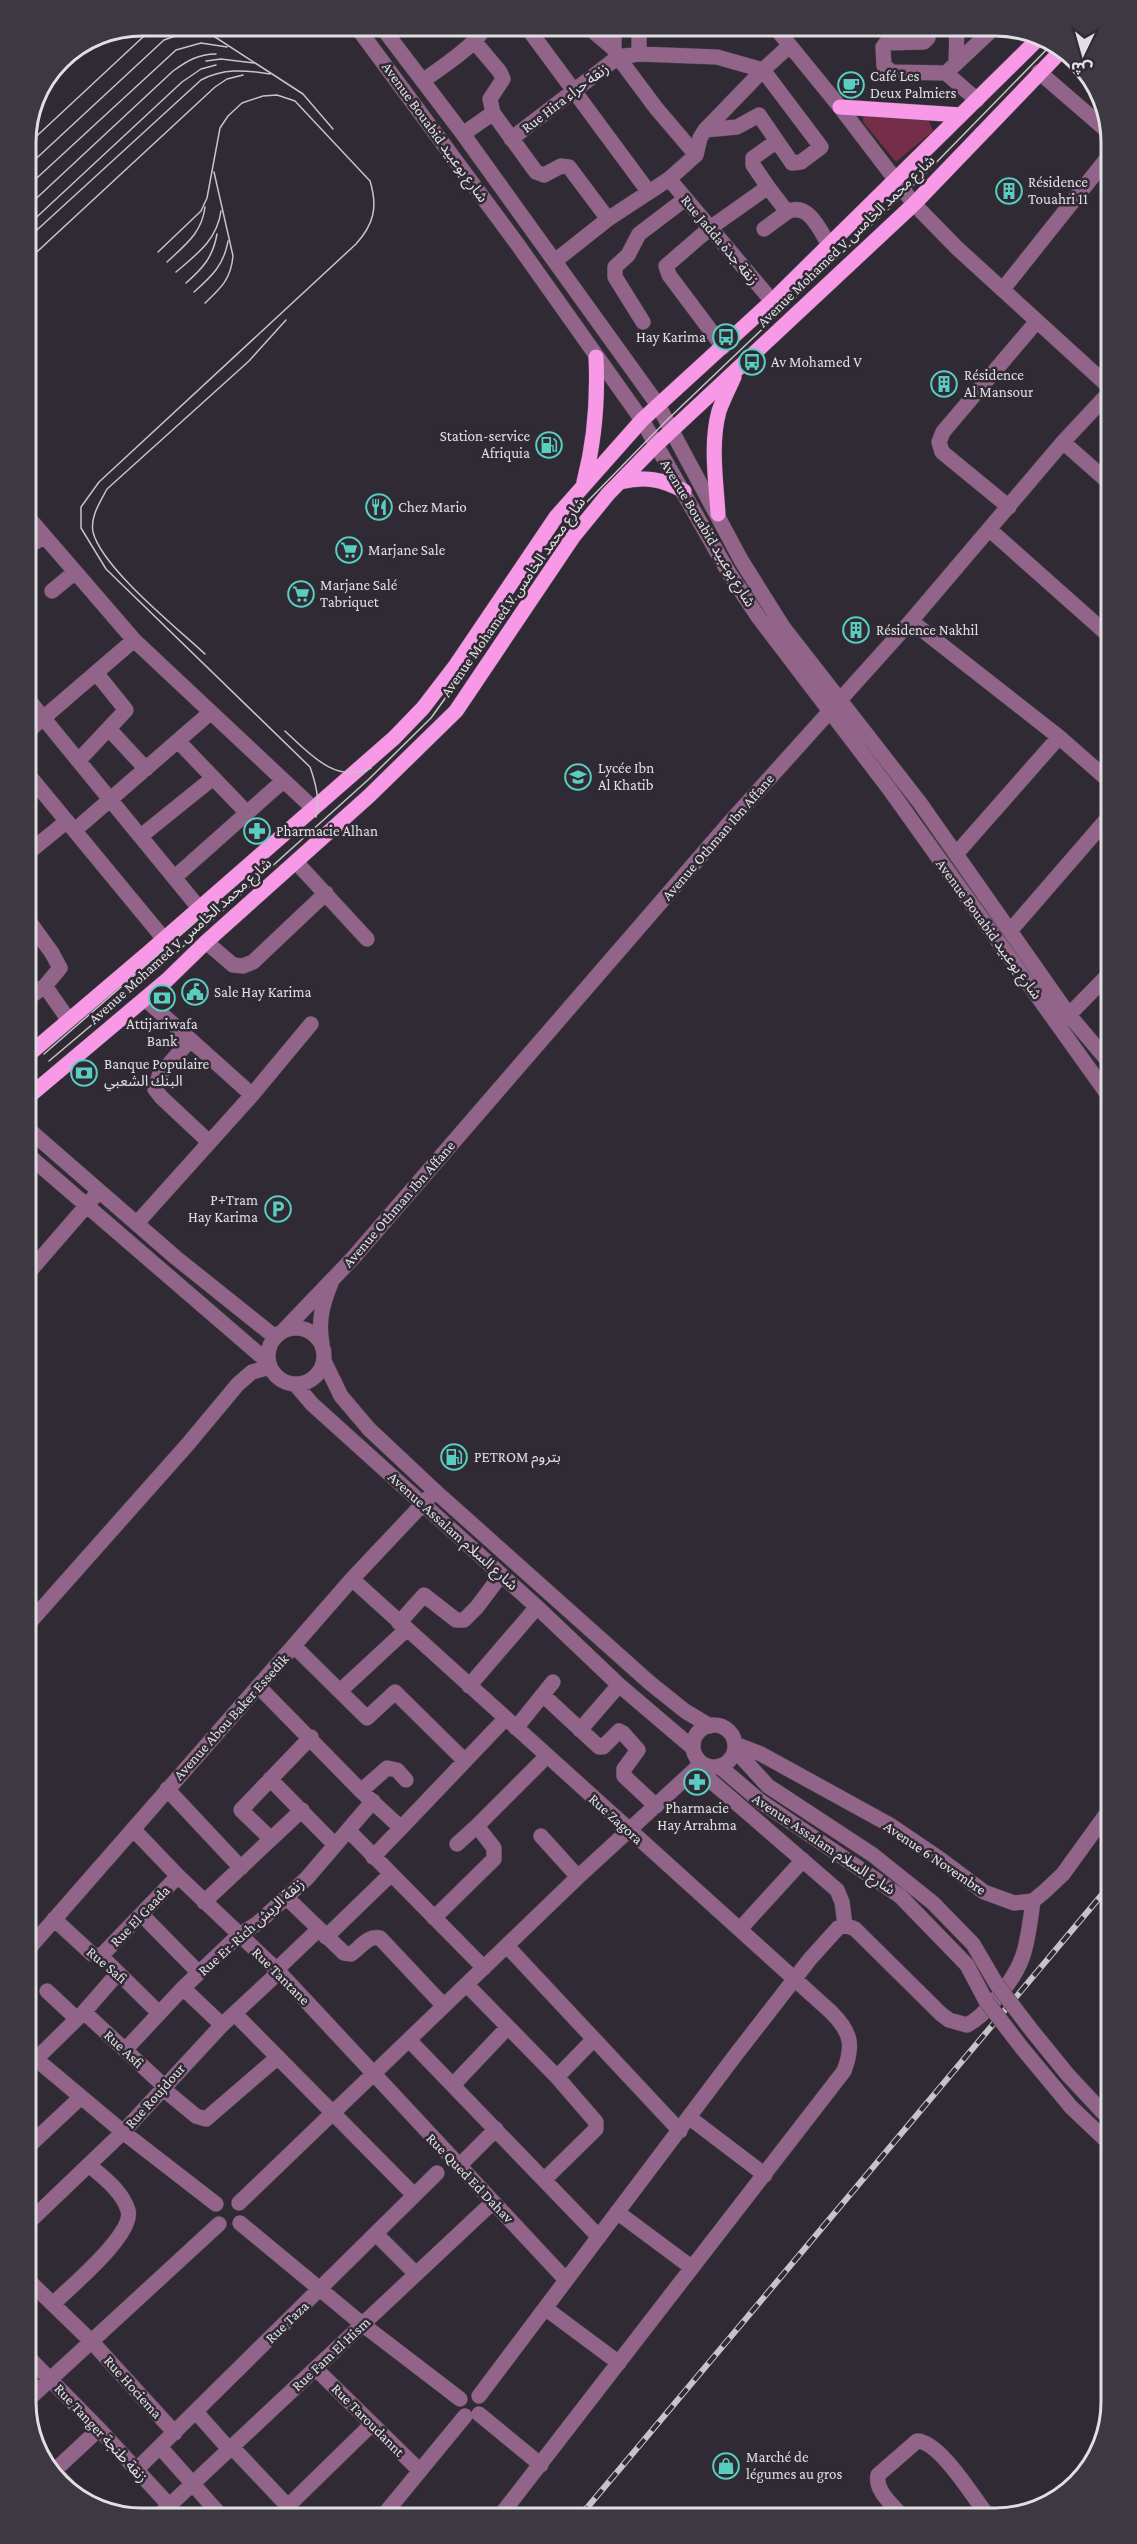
<svg xmlns="http://www.w3.org/2000/svg" width="1137" height="2544" font-family="'Crimson Pro','Noto Sans Arabic',serif">
<rect width="100%" height="100%" fill="#2f2a33"/>
<path fill="#752e4a" d="M867,114L928,119L933,131L896,162L863,122V116Z"/>
<g fill="none" stroke-linecap="round" stroke-linejoin="round">
<g stroke="#4c474f" stroke-width="16">
<path id="minor" d="M356,26L518,245L642,420L729,573L759,618L890,790L1108,1095
M381,26L463,134L658,405L741,560L783,627L920,803L1069,1015L1108,1061
M526,26L648,191
M587,26L614,49
M774,26L840,107L914,204L957,248L1106,384
M927,26L928,38L924,42L886,43L883,47L884,66L892,72L946,73
M639,54L717,57L763,70L789,46
M956,63L957,26
M1039,72L1105,129
M423,81C438,69 481,43 484,26
M977,100L946,73L996,26
M493,113L536,172L544,175L561,166L569,167L608,219
M463,134L493,113L490,99L503,79L500,72L474,41
M511,139L618,57L639,54V26
M696,155L700,138L705,130L763,70L821,147L801,162L792,163L759,115L737,127L705,130
M669,179L772,301
M768,187L787,212C808,201 820,230 829,245
M764,229L787,212
M555,261L608,219L669,179L696,155L656,108L618,57L614,49V26
M1003,289L1105,161
M643,322L615,277V267L628,255L639,234L685,199
M723,347L669,275L666,266L710,228L768,187L753,165V158L777,141
M1063,442L1106,480
M1009,507L942,452L939,442L943,432L1037,321
M27,516L134,640L313,808
M990,530L1107,634
M27,546L45,537
M52,591L75,572
M911,621L1059,737L1107,779
M27,698L199,908
M109,729L146,769
M27,732L134,640
M178,741L247,813
M79,760L126,710L97,674
M27,773L164,939
M75,830L211,712
M141,836L213,778
M28,853L67,821
M956,854L1059,737
M296,862L367,939
M175,877L283,781
M28,920L52,953L60,968L45,986L28,998
M1010,931L1107,819
M206,942L233,965L243,966L253,962L326,893
M45,986L68,1019
M145,999L252,1095
M1064,1020L1108,975
M189,1041L159,1076L155,1089L161,1097L209,1142
M28,1129L175,1257L275,1337
M28,1155L268,1362
M137,1223L252,1095L311,1024
M29,1272L94,1197
M268 1356a28 28 0 1 1 56 0a28 28 0 1 1-56 0Z
M284,1330L353,1258L731,821L911,621L1063,442L1106,396
M322,1344C318,1321 322,1305 331,1283
M324,1361L341,1396L369,1429L435,1491L650,1683L685,1711L710,1726
M295,1384L312,1404L537,1607L619,1685L693,1748
M352,1579L831,2012C851,2032 854,2045 844,2071L500,2516
M30,1622L188,1444L238,1384L252,1372L270,1367
M399,1623L424,1595L456,1620H464L477,1607L501,1575
M294,1646L367,1718L395,1692L465,1761
M469,1686L537,1607
M259,1687L361,1791L401,1828L505,1719
M340,1691L407,1629
M543,1695L599,1747H603L619,1731L623,1733L638,1750L624,1769V1776L656,1806
M693 1746a21 21 0 1 1 42 0a21 21 0 1 1-42 0Z
M516,1728L553,1682
M580,1730L619,1685
M735,1744L761,1754L890,1825L940,1859L984,1892L1014,1903L1033,1901L1045,1891L1063,1874L1110,1809
M735,1750L768,1786L873,1855L933,1903L973,1944L997,1985
M719,1766L760,1801L900,1896L967,1965L986,2001
M696,1768L837,1890L842,1902L845,1925
M270,1779L335,1845
M167,1789L241,1868
M361,1791L387,1768L397,1770L406,1780
M133,1829L178,1876L279,1972L566,2280
M348,1830L484,1968
M541,1836L578,1877
M271,1839L241,1810L311,1737
M457,1844L477,1826L547,1756
M373,1857L401,1828
M286,1897L344,1953L351,1954C360,1948 368,1935 380,1938L444,2006
M204,1902L302,1810
M142,1915L199,1973
M434,1918L494,1859V1848L477,1826
M54,1919L92,1954L101,1956L159,2013
M740,1929L803,1860
M326,1937L390,1875
M31,1946L352,1579L435,1491
M507,1946L680,2131
M101,1956L178,1876
M276,1970L319,1929
M467,1985L557,2077L596,2122V2129L545,2179
M183,1988L222,2025
M47,1991L77,2019
M84,2012L164,2086
M235,2014L414,2195
M1033,2032L1068,2075L1111,2121
M410,2041L599,2237
M1022,2048L1071,2107L1111,2145
M125,2050L183,1988L239,1935L258,1923L307,1878L373,1801
M31,2055L123,2132L216,2204
M36,2059L84,2012L118,1973
M557,2077L594,2039
M453,2085L508,2027
M162,2088L196,2116L206,2119L278,2057
M690,2118L765,2175
M31,2144L81,2097
M459,2166L496,2129
M239,2203L578,1877L702,1763
M617,2212L691,2267
M31,2220L123,2132L222,2025L279,1972
M240,2223L362,2324L460,2399
M376,2234L416,2274
M31,2283L92,2342L175,2433
M53,2304C70,2287 135,2234 128,2210C122,2191 103,2177 89,2165
M545,2308L619,2363
M32,2361L99,2429L169,2505
M316,2369L420,2471
M32,2396L219,2224
M479,2396L734,2057L810,1959L838,1928L845,1925L855,1929L941,2014L949,2020L967,2025C979,2019 987,2010 995,2000C1026,1966 1027,1945 1033,1901
M196,2412L228,2448
M479,2414L541,2465
M231,2446L298,2517
M160,2447L223,2518
M136,2470L437,2173
M54,2471L99,2429
M56,2473L78,2497
M288,2506L371,2425
M899,2513C890,2502 875,2490 878,2475L917,2441C939,2441 972,2495 985,2512
M382,2517L465,2416
M156,2518L493,2202"/>
</g>
<g stroke="#4c474f" stroke-width="16">
<path id="major" d="M840,107L961,115
M584,482C595,440 598,400 596,357
M620,482C645,476 662,479 684,491
M718,514C716,481 710,444 719,411C723,400 729,388 734,377
M28,1055L148,953L394,738L423,708L456,665L556,517L642,420L772,301L1038,39
M28,1097L167,980L206,942L369,796L456,711L573,537L608,494L656,445L914,204L1063,49"/>
</g>
<use href="#minor" stroke="#926489" stroke-width="15"/>
<use href="#major" stroke="#f899e7" stroke-width="15"/>
<path stroke="#c7c3c9" stroke-width="1.5" d="M198,26L303,94L333,129
M206,61L221,59L254,63
M26,146L143,37L162,26
M26,168L164,40L184,33L210,36
M26,188L176,50L201,43L227,47
M26,208L173,71C187,61 198,54 216,54
M26,227L182,82L201,69L216,65
M26,240L201,80C223,68 245,70 270,74
M158,252L201,211L207,198L220,128L228,116L242,103L263,96L277,95L295,101L370,181C378,207 374,224 356,244L99,482L81,507V528L106,569L310,767C316,784 320,800 316,817
M26,262L215,87L227,79L243,75
M167,262C185,245 202,233 205,207
M176,272C197,254 217,240 221,211
M186,283C203,268 213,257 217,234
M194,292C212,276 224,265 228,241
M205,303C221,288 231,279 233,256L214,172
M205,654C177,628 102,568 93,532C90,517 100,502 107,489L249,361L286,320
M285,731C309,753 336,785 371,768
M44,1054L222,899
M49,1061L158,969L369,779L431,718L582,507L666,421L924,175L1052,44"/>
<g stroke="#c7c3c9" stroke-width="6">
<path id="rail" d="M581,2515L1110,1885"/>
</g>
<use href="#rail" stroke="#2f2a33" stroke-width="4" stroke-dasharray="11" stroke-linecap="butt"/>
<g stroke="#4c474f" stroke-width="16" stroke-linecap="butt">
<path id="minor-bridge" d="M997,1985L1033,2032
M986,2001L1022,2048"/>
</g>
<use href="#minor-bridge" stroke="#926489" stroke-width="15"/>
</g>
<defs>
<g id="cafe-ring" transform="scale(1.35)"><circle r="9.5" fill="#2f2a33" stroke="#58cec0" stroke-width="1.5"/><path d="M-5.5-4.5H6V0H3Q3 3.5 0 3.5H-2.5Q-5.5 3.5-5.5 0ZM3-3.2v2h1.7v-2ZM-6 4.5H4V6H-6Z" fill="#58cec0"/></g>
<g id="building-ring" transform="scale(1.35)"><circle r="9.5" fill="#2f2a33" stroke="#58cec0" stroke-width="1.5"/><path d="M-4-6H4V6H1V3H-1V6H-4ZM-2.5-4.3h1.7v1.8h-1.7ZM.8-4.3h1.7v1.8H.8ZM-2.5-1h1.7V.8h-1.7ZM.8-1h1.7V.8H.8Z" fill="#58cec0"/></g>
<g id="bus-ring" transform="scale(1.35)"><circle r="9.5" fill="#2f2a33" stroke="#58cec0" stroke-width="1.5"/><path d="M-5-6H5V4H4V6H2V4H-2V6H-4V4H-5ZM-3.5-4V0h7V-4ZM-3.5 1.2v1.5H-2V1.2ZM2 1.2v1.5H3.5V1.2Z" fill="#58cec0"/></g>
<g id="fuel-ring" transform="scale(1.35)"><circle r="9.5" fill="#2f2a33" stroke="#58cec0" stroke-width="1.5"/><path d="M-5.5-6h7V0h2V4h1.3V-2.5L3-4.5l.8-.8L6-3V5H2.5V1h-1V6h-7ZM-4.2-4.7v3.2H.2V-4.7Z" fill="#58cec0"/></g>
<g id="restaurant-ring" transform="scale(1.35)"><circle r="9.5" fill="#2f2a33" stroke="#58cec0" stroke-width="1.5"/><path d="M-5-6h1v4h1v-4h1v4h1v-4h1v5L-1.5 .5V6h-2V.5L-5-1ZM5-6V6H3V1.5H1.5Q1.5-4 5-6Z" fill="#58cec0"/></g>
<g id="supermarket-ring" transform="scale(1.35)"><circle r="9.5" fill="#2f2a33" stroke="#58cec0" stroke-width="1.5"/><path d="M-6-5.5h2.5l.6 2H6L4.5 2H-2.5L-4.4-4H-6ZM-1.5 3.2a1.3 1.3 0 1 0 .1 0ZM3 3.2a1.3 1.3 0 1 0 .1 0Z" fill="#58cec0"/></g>
<g id="school-ring" transform="scale(1.35)"><circle r="9.5" fill="#2f2a33" stroke="#58cec0" stroke-width="1.5"/><path d="M0-5L7-2L0 1L-7-2ZM-4 1L0 2.5L4 1V4Q0 6-4 4Z" fill="#58cec0"/></g>
<g id="pharmacy-ring" transform="scale(1.35)"><circle r="9.5" fill="#2f2a33" stroke="#58cec0" stroke-width="1.5"/><path d="M-2-6h4v4h4v4h-4v4h-4v-4h-4v-4h4Z" fill="#58cec0"/></g>
<g id="civic-ring" transform="scale(1.35)"><circle r="9.5" fill="#2f2a33" stroke="#58cec0" stroke-width="1.5"/><path d="M-.6-6.5H3V-4.5H.6V-3L4-1V1h2V6H-6V1h2V-1L-.6-3ZM-1.2 2.5V6h2.4V2.5Z" fill="#58cec0"/></g>
<g id="bank-ring" transform="scale(1.35)"><circle r="9.5" fill="#2f2a33" stroke="#58cec0" stroke-width="1.5"/><path d="M-6-4H6V4H-6ZM0-2.3a2.3 2.3 0 1 0 0 4.6a2.3 2.3 0 1 0 0-4.6Z" fill="#58cec0"/></g>
<g id="parking-ring" transform="scale(1.35)"><circle r="9.5" fill="#2f2a33" stroke="#58cec0" stroke-width="1.5"/><path d="M-3.5-5.5H1a3.5 3.5 0 0 1 0 7H-1V5.5H-3.5ZM-1-3.4V-.6H.8a1.4 1.4 0 0 0 0-2.8Z" fill="#58cec0"/></g>
<g id="shop-ring" transform="scale(1.35)"><circle r="9.5" fill="#2f2a33" stroke="#58cec0" stroke-width="1.5"/><path d="M-5-2.5h2.3a2.7 3.5 0 0 1 5.4 0H5L5.5 6h-11ZM-1.5-2.5h3a1.5 2.3 0 0 0-3 0Z" fill="#58cec0"/></g>
</defs>
<g fill-rule="evenodd">
<use href="#cafe-ring" x="851" y="85"/>
<use href="#building-ring" x="1009" y="191"/>
<use href="#bus-ring" x="726" y="337"/>
<use href="#bus-ring" x="752" y="362"/>
<use href="#building-ring" x="944" y="384"/>
<use href="#fuel-ring" x="549" y="445"/>
<use href="#restaurant-ring" x="379" y="507"/>
<use href="#supermarket-ring" x="349" y="550"/>
<use href="#supermarket-ring" x="301" y="594"/>
<use href="#building-ring" x="856" y="630"/>
<use href="#school-ring" x="578" y="777"/>
<use href="#pharmacy-ring" x="257" y="831"/>
<use href="#civic-ring" x="195" y="992"/>
<use href="#bank-ring" x="162" y="998"/>
<use href="#bank-ring" x="84" y="1073"/>
<use href="#parking-ring" x="278" y="1209"/>
<use href="#fuel-ring" x="454" y="1457"/>
<use href="#pharmacy-ring" x="697" y="1782"/>
<use href="#shop-ring" x="726" y="2466"/>
</g>
<g text-anchor="middle" stroke-width="5" stroke-linejoin="round" paint-order="stroke">
<g font-size="15" fill="#e2dfe4" stroke="#2f2a33" text-anchor="start">
<text x="870" y="81">Café Les<tspan x="870" dy="17">Deux Palmiers</tspan></text>
<text x="1028" y="187">Résidence<tspan x="1028" dy="17">Touahri 11</tspan></text>
<text x="706" y="342" text-anchor="end">Hay Karima</text>
<text x="771" y="367">Av Mohamed V</text>
<text x="964" y="380">Résidence<tspan x="964" dy="17">Al Mansour</tspan></text>
<text x="530" y="441" text-anchor="end">Station-service<tspan x="530" dy="17">Afriquia</tspan></text>
<text x="398" y="512">Chez Mario</text>
<text x="368" y="555">Marjane Sale</text>
<text x="320" y="590">Marjane Salé<tspan x="320" dy="17">Tabriquet</tspan></text>
<text x="876" y="635">Résidence Nakhil</text>
<text x="598" y="773">Lycée Ibn<tspan x="598" dy="17">Al Khatib</tspan></text>
<text x="276" y="836">Pharmacie Alhan</text>
<text x="214" y="997">Sale Hay Karima</text>
<text x="162" y="1029" text-anchor="middle">Attijariwafa<tspan x="162" dy="17">Bank</tspan></text>
<text x="104" y="1069">Banque Populaire<tspan x="104" dy="17">البنك الشعبي</tspan></text>
<text x="258" y="1205" text-anchor="end">P+Tram<tspan x="258" dy="17">Hay Karima</tspan></text>
<text x="474" y="1462">PETROM بتروم</text>
<text x="697" y="1813" text-anchor="middle">Pharmacie<tspan x="697" dy="17">Hay Arrahma</tspan></text>
<text x="746" y="2462">Marché de<tspan x="746" dy="17">légumes au gros</tspan></text>
</g>
<g font-size="15" fill="#e2dfe4" stroke="#2f2a33">
<text transform="translate(565 98) rotate(-37)" y="5">Rue Hira زنقة حراء</text>
<text transform="translate(435 132) rotate(54)" y="5">Avenue Bouabid شارع بوعبيد</text>
<text transform="translate(720 240) rotate(50)" y="5">Rue Jadda زنقة جدة</text>
<text transform="translate(846 241) rotate(-44)" y="5">Avenue Mohamed V شارع محمد الخامس</text>
<text transform="translate(708 533) rotate(59)" y="5">Avenue Bouabid شارع بوعبيد</text>
<text transform="translate(513 597) rotate(-55)" y="5">Avenue Mohamed V شارع محمد الخامس</text>
<text transform="translate(718 837) rotate(-49)" y="5">Avenue Othman Ibn Affane</text>
<text transform="translate(989 929) rotate(54)" y="5">Avenue Bouabid شارع بوعبيد</text>
<text transform="translate(180 941) rotate(-42)" y="5">Avenue Mohamed V شارع محمد الخامس</text>
<text transform="translate(399 1204) rotate(-49)" y="5">Avenue Othman Ibn Affane</text>
<text transform="translate(453 1531) rotate(42)" y="5">Avenue Assalam شارع السلام</text>
<text transform="translate(231 1717) rotate(-48)" y="5">Avenue Abou Baker Essedik</text>
<text transform="translate(616 1819) rotate(42)" y="5">Rue Zagora</text>
<text transform="translate(824 1844) rotate(34)" y="5">Avenue Assalam شارع السلام</text>
<text transform="translate(935 1858) rotate(34)" y="5">Avenue 6 Novembre</text>
<text transform="translate(140 1916) rotate(-46)" y="5">Rue El Gaada</text>
<text transform="translate(251 1927) rotate(-42)" y="5">Rue Er-Rich زنقة الريش</text>
<text transform="translate(107 1965) rotate(40)" y="5">Rue Safi</text>
<text transform="translate(281 1976) rotate(45)" y="5">Rue Tantane</text>
<text transform="translate(124 2049) rotate(43)" y="5">Rue Asfi</text>
<text transform="translate(155 2096) rotate(-48)" y="5">Rue Roujdour</text>
<text transform="translate(470 2178) rotate(46)" y="5">Rue Qued Ed Dahav</text>
<text transform="translate(287 2322) rotate(-44)" y="5">Rue Taza</text>
<text transform="translate(331 2354) rotate(-43)" y="5">Rue Fam El Hism</text>
<text transform="translate(133 2387) rotate(48)" y="5">Rue Hociema</text>
<text transform="translate(368 2420) rotate(45)" y="5">Rue Taroudannt</text>
<text transform="translate(101 2433) rotate(47)" y="5">Rue Tanger زنقة طنجة</text>
</g>
</g>
<path d="M0 0H1137V2544H0ZM142 36H995A106 106 0 0 1 1101 142V2402A106 106 0 0 1 995 2508H142A106 106 0 0 1 36 2402V142A106 106 0 0 1 142 36Z" fill="#3d3841" fill-rule="evenodd"/>
<path fill="none" stroke="#e2dfe4" stroke-width="3" d="M142 36H995A106 106 0 0 1 1101 142V2402A106 106 0 0 1 995 2508H142A106 106 0 0 1 36 2402V142A106 106 0 0 1 142 36Z"/>
<g transform="translate(1083 54) rotate(185)" stroke="#2f2a33" stroke-width="4.5" paint-order="stroke">
<path d="M0-4.5L10 22L0 15L-10 22Z" fill="#e2dfe4"/>
<text y="-9" font-size="16" font-weight="bold" text-anchor="middle" fill="#e2dfe4">ش</text>
</g>
</svg>
